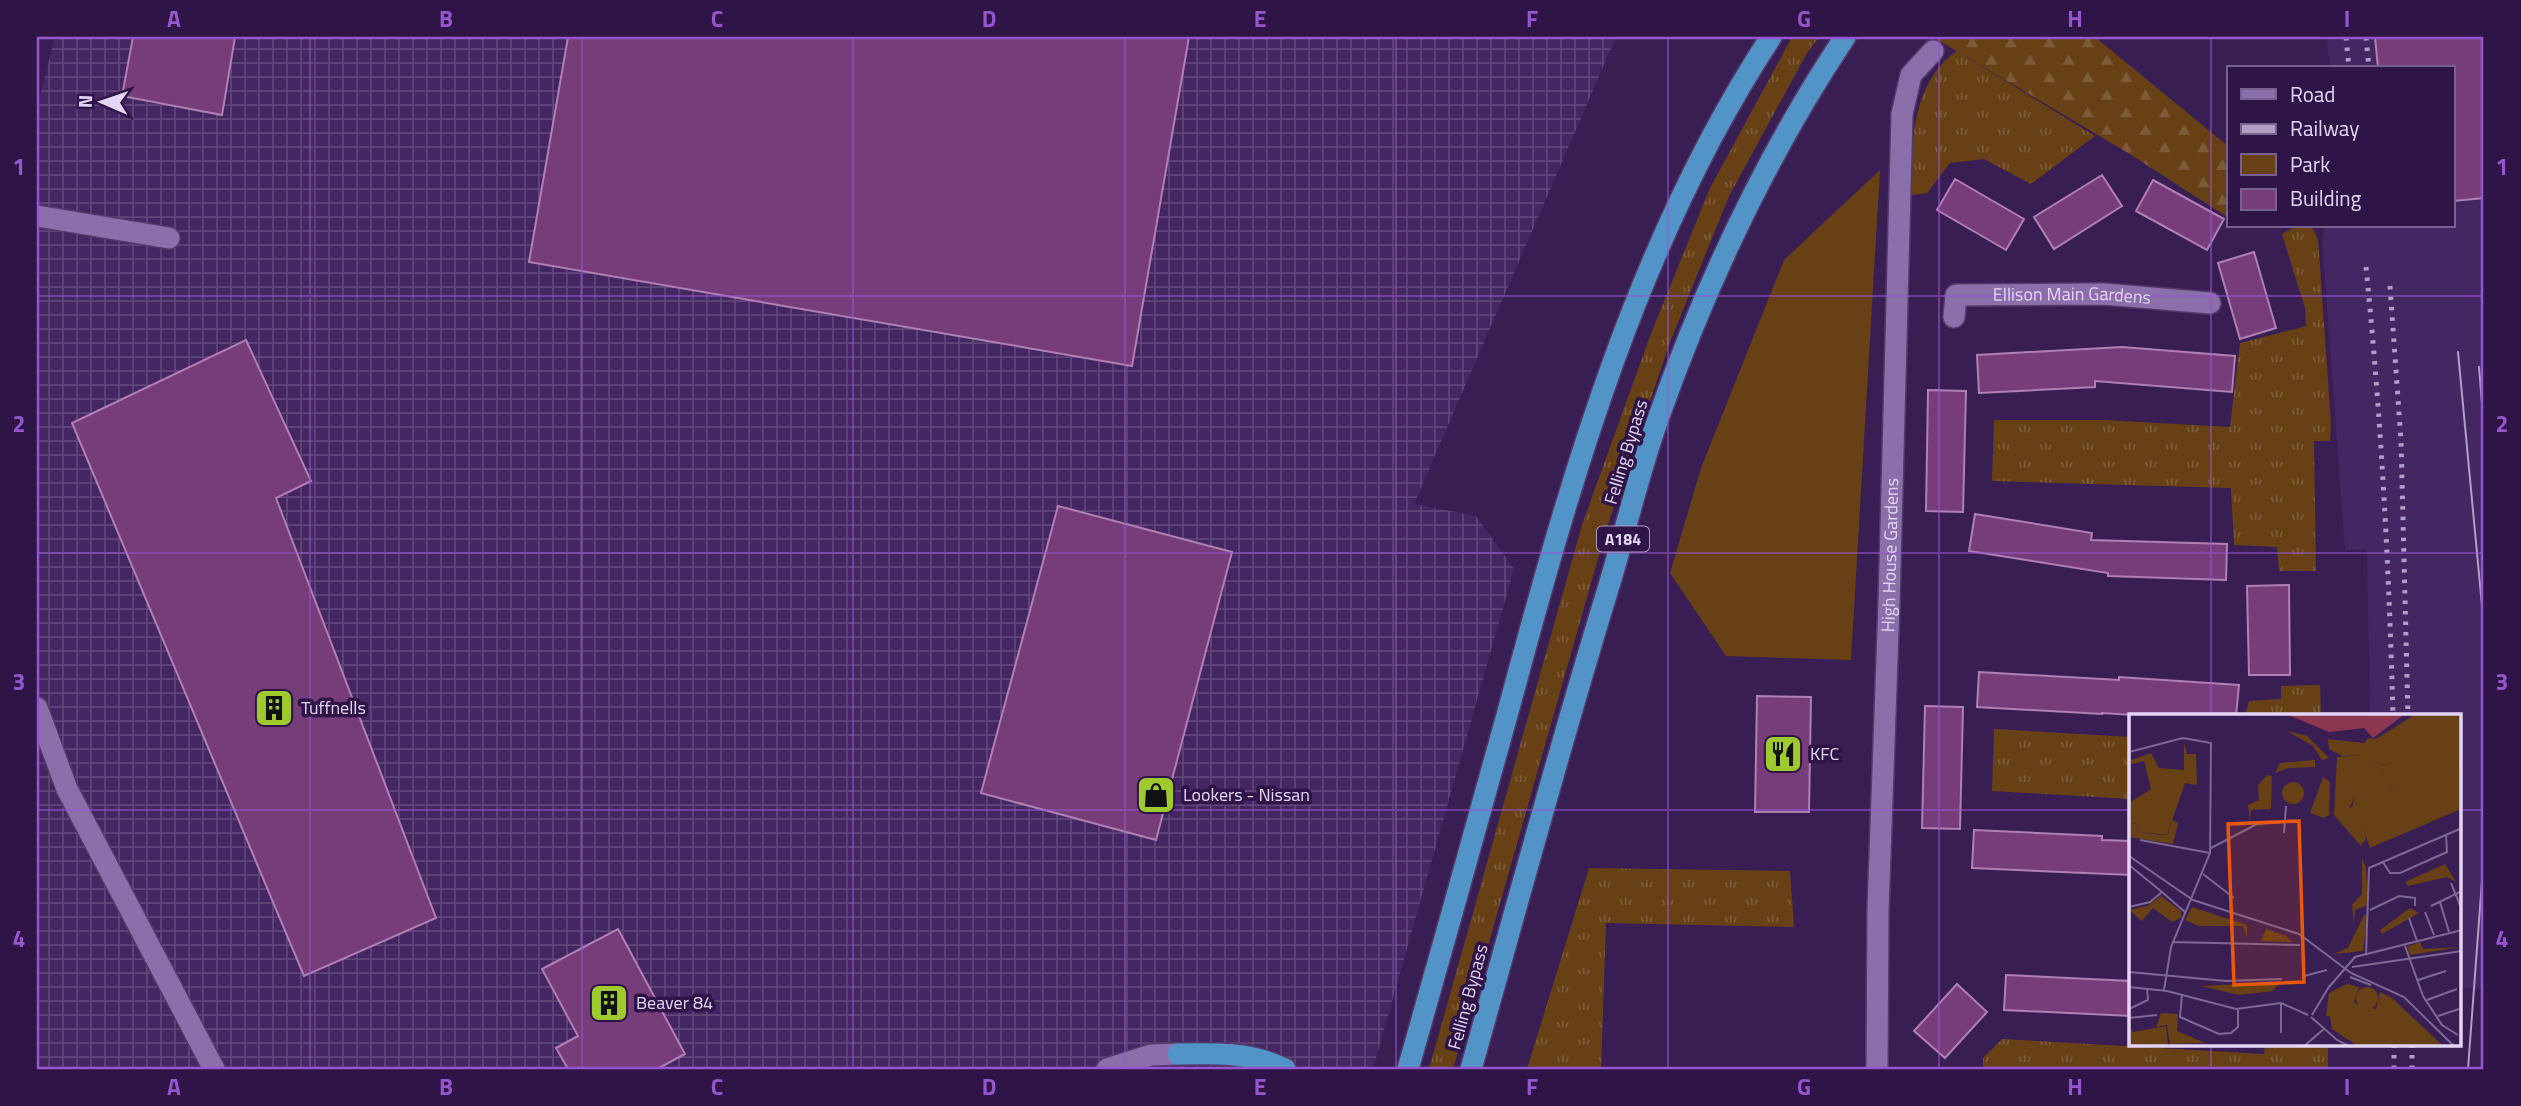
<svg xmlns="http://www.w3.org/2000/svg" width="2521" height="1106" font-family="'Titillium Web',sans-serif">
<defs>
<pattern id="industrial-grid" width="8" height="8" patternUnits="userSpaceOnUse" patternTransform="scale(1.75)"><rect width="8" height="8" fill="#442762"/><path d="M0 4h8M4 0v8" fill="none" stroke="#5f4579"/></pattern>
<pattern id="grass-tufts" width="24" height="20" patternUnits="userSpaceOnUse" patternTransform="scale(1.75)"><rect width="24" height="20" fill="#674016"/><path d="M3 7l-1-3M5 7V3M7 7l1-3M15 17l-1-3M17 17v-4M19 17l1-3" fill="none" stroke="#7d5b38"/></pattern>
<pattern id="forest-firs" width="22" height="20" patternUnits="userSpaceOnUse" patternTransform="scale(1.75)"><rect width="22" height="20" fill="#674016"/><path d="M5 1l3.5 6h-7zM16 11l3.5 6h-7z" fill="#7d5b38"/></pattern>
</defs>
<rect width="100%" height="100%" fill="#391e54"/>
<path fill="#442762" d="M2327,37H2484V989L2460,988V716H2370L2367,549L2345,550L2322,239L2325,226H2453V68H2330Z"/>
<path fill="url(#industrial-grid)" d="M55,37H1616L1414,504L1476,516L1514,569L1373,1069H37V107Z"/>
<path fill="url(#grass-tufts)" d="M1792,37H1819L1807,53L1729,196L1670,342L1607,527L1453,1069H1429L1582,525L1650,336L1710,188Z
M1957,51L2095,136L2031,184L1984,159L1950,163L1927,193L1912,195C1910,146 1912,81 1957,51Z
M2296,226H2311L2318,239L2331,424L2330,441H2314L2316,571H2279L2277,547L2234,545L2231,488L1992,481L1994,420H2104L2230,427L2240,343L2306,326L2305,308L2282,234Z
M2320,685L2321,716H2245L2249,701L2281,699V686Z
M1994,729L2131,737V799L1992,791Z
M1589,868L1790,871L1794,927L1606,923L1601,1069H1527Z
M2002,1039L2264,1054L2265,1045H2328V1069H1983V1058Z"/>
<path fill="url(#forest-firs)" d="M1933,37H2095L2229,147V218L2128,153Z"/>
<path fill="#674016" d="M1880,170L1851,660L1726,656L1670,573L1701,468L1784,260Z"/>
<path fill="#773d7b" stroke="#b07fb4" stroke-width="2" d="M133,37H235L222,115L122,96Z
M568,37H1189L1132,366L529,262Z
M2375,37H2484V198L2453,201V68H2378Z
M2102,175L2122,206L2054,249L2034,217Z
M1955,179L2024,219L2006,250L1937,210Z
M2153,180L2224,219L2207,250L2136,211Z
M2254,252L2276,328L2240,339L2218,263Z
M246,340L311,481L276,498L436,918L304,976L72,423Z
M2122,347L2235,356L2232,392L2095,381V387L1979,393L1977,355Z
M1928,390L1966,391L1963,512L1926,511Z
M1058,506L1232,552L1156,840L981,793Z
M1975,514L2092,533L2091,540L2227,544L2226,580L2108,576V573L1969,551Z
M2289,585L2290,675H2249L2247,586Z
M1979,672L2119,680V677L2239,685L2236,716H2149L2102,713V714L1977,707Z
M1757,696L1811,697L1809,812H1755Z
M1925,706L1963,707L1960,829L1922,828Z
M1974,830L2102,836V840L2131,841V875L1972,868Z
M618,929L685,1054L657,1069H568L556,1048L578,1036L542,969Z
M2006,975L2131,981V1016L2004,1010Z
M1957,984L1987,1012L1945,1058L1914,1031Z"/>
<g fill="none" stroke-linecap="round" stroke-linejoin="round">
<g stroke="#533a69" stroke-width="24">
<g id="street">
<path id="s1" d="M1954,317L1956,295L2104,294L2210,303"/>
<path id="s2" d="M1877,1069L1878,910L1889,603L1902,114L1911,75L1933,51"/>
</g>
</g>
<g stroke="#533a69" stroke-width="24">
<path id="secondary" d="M37,216L169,238
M37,708L67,789L214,1069
M1107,1069L1151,1055L1178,1054"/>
</g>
<g stroke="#533a69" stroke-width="24">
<path id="highway" d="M1178,1054C1215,1053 1250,1052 1285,1069
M1408,1069C1442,949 1476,828 1509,708C1571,477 1638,239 1771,37
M1471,1069C1516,909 1559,748 1608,589C1625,533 1638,475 1658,419C1705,286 1767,154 1845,37"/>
</g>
<use href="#street" stroke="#8a6fab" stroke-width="21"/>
<use href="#secondary" stroke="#8a6fab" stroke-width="21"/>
<use href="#highway" stroke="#5294c8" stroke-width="21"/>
<path stroke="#b09ec5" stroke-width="2" d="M2458,352L2484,627
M2479,367L2484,428
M2468,1069L2484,854"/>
<path stroke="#b09ec5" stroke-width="5" stroke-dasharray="3.5 7" stroke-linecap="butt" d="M2346,37L2349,68
M2366,37L2369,68
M2366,267C2381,416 2389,566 2393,716
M2390,286L2401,441L2408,716
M2394,1069V1045
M2412,1069V1045"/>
</g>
<path fill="none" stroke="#9556cd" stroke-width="2" stroke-opacity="0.55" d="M310,37V1069M582,37V1069M853,37V1069M1125,37V1069M1396,37V1069M1668,37V1069M1939,37V1069M2211,37V716M37,296H2484M37,553H2484M37,810H2131M2460,810H2484M2211,1045V1069"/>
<defs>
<g id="building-square" transform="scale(2.0125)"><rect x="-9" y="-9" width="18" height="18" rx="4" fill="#9fca2d" stroke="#2f1448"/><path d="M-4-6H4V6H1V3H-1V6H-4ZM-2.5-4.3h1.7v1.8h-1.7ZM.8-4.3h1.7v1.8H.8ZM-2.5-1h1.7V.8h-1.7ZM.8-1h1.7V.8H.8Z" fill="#111"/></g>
<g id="restaurant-square" transform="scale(2.0125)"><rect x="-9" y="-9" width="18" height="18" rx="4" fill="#9fca2d" stroke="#2f1448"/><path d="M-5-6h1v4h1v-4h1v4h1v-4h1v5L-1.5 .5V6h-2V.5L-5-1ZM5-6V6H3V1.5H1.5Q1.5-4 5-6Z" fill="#111"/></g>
<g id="shop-square" transform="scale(2.0125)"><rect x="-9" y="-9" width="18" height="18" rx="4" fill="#9fca2d" stroke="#2f1448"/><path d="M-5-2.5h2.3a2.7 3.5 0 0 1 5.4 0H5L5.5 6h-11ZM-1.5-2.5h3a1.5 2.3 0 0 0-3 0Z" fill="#111"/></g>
</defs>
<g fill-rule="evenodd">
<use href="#building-square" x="274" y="708"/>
<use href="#restaurant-square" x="1783" y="754"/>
<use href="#shop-square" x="1156" y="795"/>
<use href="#building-square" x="609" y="1003"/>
</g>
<g text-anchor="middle" stroke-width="7" stroke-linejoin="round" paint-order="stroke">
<rect fill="#2f1448" stroke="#ad9bc2" stroke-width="2" x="1597" y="526.5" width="52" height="25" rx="5"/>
<g font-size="16" font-weight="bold" fill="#e3d5f6">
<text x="1623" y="545">A184</text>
</g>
<g font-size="18" fill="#e3d5f6" stroke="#2f1448">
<text dy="6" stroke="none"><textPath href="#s1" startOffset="138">Ellison Main Gardens</textPath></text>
<text transform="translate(1626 452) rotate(-73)" y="6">Felling Bypass</text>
<text dy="6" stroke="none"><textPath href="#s2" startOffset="514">High House Gardens</textPath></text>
<text transform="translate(1468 997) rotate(-75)" y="6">Felling Bypass</text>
</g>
<g font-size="18" fill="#e3d5f6" stroke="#2f1448" text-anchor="start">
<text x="301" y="714">Tuffnells</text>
<text x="1810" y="760">KFC</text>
<text x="1183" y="801">Lookers - Nissan</text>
<text x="636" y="1009">Beaver 84</text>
</g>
</g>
<g transform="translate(2129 714)">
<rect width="332" height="332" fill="#391e54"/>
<path d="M328,15L332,16V95L241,134L231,106L266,71L252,59L256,55L232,71L218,98L205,101L208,43L234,41L231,53L244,45L255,52ZM55,28L58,40H67L68,71L56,69L38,121L10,118L9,110L0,109V89L22,75L15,47L0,51V47L22,39L30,54L55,56ZM153 79a11 11 0 1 1 22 0a11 11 0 1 1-22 0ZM316,150L327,168L318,163L279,172L276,168ZM32,182L52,197L53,203L43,208L24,194L13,207L0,196L18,192ZM63,193L118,211V224L114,212H70L56,206ZM291,228L294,235L332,233L281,241L278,233ZM151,268L144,277L110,281L72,272ZM32,299L49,300L48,317L76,329L41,330L38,311L27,313Z" fill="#674016"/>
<path d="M287,0H332V16L255,52L244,45L229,57L221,55L233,41L213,42L200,35L199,25L235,29L239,24L247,25ZM158,17L178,22L200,44L193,46L184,32ZM314,34L331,52L302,64L295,42ZM286,44L295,66L271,76L265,57ZM186,46V53L160,54L146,59L151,49ZM257,53L252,60L262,57L266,71L232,106L237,125L232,132L205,101L223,93L231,64ZM138,61L143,62L142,95L122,96L121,108L119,91L130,86L129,71ZM194,63L201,68L200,101L195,104L181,99ZM43,106L49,109L44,130L0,123V109L9,110L10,118L32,121H39ZM233,145L237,153L239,191L226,196L225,211L223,191L233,180ZM235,201H239L234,237L204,240L219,234Z" fill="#674016"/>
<path d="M218,270L230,273L225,289L247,295L251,278L263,284L314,332H229L203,315L201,302H197L200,279Z" fill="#674016"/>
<path d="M137,215L157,222L163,228L132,227ZM37,312L39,331L47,332H0V313L4,318Z" fill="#674016"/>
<path d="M281,194L290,199L253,220L251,216ZM227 284a11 11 0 1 1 22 0a11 11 0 1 1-22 0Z" fill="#674016"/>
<path d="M157,0H276L244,24L235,14L200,18Z" fill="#8c3650"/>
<path fill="none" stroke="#7d6795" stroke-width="2" d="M0,38L54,24L82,29L81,139L42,233L35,276M155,119L157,92M11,126L81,139M82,134L128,110L156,108M0,142L64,186L170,220L222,259L275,283L326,333M254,148L261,159H271L318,138L317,120M0,151L33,178M74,160L105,184M322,169L333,196M311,188L320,218M302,192L333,177M0,193L21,188L33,178L57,199M241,196L270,182L286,184V192M296,198L305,221M280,204L288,227M44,228L171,231M276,232L294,282L313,311L329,321M237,241L240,154L333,114M223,253L333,237M0,258L97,267L153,265M175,262L198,256M221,263L242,271M289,266L317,257M0,273L38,277L107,295L152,289L179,301M200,273L226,243L333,216M53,281L51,303L90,320L102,319L109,313V295M298,286L328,275M152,289V319M0,295L19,286L18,275M183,301L201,271M309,302L330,295M182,303L208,326L222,333M0,304L28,301M174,333L196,314"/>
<path fill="#e8590c" fill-opacity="0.15" stroke="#e8590c" stroke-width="3.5" d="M170,107L175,268L105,271L99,110Z"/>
<rect width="332" height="332" fill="none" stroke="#e3d5f6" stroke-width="3.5"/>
</g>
<rect width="2521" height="1106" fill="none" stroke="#2f1448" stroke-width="77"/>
<rect x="2227" y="66" width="228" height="161" fill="#2f1448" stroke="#77618e" stroke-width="2"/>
<rect x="2241" y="89" width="35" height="10" fill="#8a6fab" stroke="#77618e" stroke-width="2"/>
<text x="2290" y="102" font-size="21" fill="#e3d5f6">Road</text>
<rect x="2241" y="124" width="35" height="10" fill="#b09ec5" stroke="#77618e" stroke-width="2"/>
<text x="2290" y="136" font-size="21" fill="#e3d5f6">Railway</text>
<rect x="2241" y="154" width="35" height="21" fill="#674016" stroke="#77618e" stroke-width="2"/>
<text x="2290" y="172" font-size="21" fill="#e3d5f6">Park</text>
<rect x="2241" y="189" width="35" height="21" fill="#773d7b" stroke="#77618e" stroke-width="2"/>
<text x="2290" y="206" font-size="21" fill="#e3d5f6">Building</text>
<g transform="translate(102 102) rotate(272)" stroke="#2f1448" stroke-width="5" paint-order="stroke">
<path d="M0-5L12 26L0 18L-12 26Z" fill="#e3d5f6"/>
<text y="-10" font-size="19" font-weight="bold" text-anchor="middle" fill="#e3d5f6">N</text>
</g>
<rect x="38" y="38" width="2444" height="1030" fill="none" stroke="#9556cd" stroke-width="2.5"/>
<g font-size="23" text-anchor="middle" font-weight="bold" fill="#9556cd">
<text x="174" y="27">A</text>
<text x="446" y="27">B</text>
<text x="717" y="27">C</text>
<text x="989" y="27">D</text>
<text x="1260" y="27">E</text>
<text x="1532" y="27">F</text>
<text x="1804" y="27">G</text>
<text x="2075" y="27">H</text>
<text x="2347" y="27">I</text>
<text x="19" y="175">1</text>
<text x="2502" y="175">1</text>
<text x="19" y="432">2</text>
<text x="2502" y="432">2</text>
<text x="19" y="690">3</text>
<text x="2502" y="690">3</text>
<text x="19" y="947">4</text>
<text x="2502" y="947">4</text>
<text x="174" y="1095">A</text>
<text x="446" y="1095">B</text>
<text x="717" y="1095">C</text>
<text x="989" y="1095">D</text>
<text x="1260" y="1095">E</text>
<text x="1532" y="1095">F</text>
<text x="1804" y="1095">G</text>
<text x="2075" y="1095">H</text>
<text x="2347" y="1095">I</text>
</g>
</svg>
